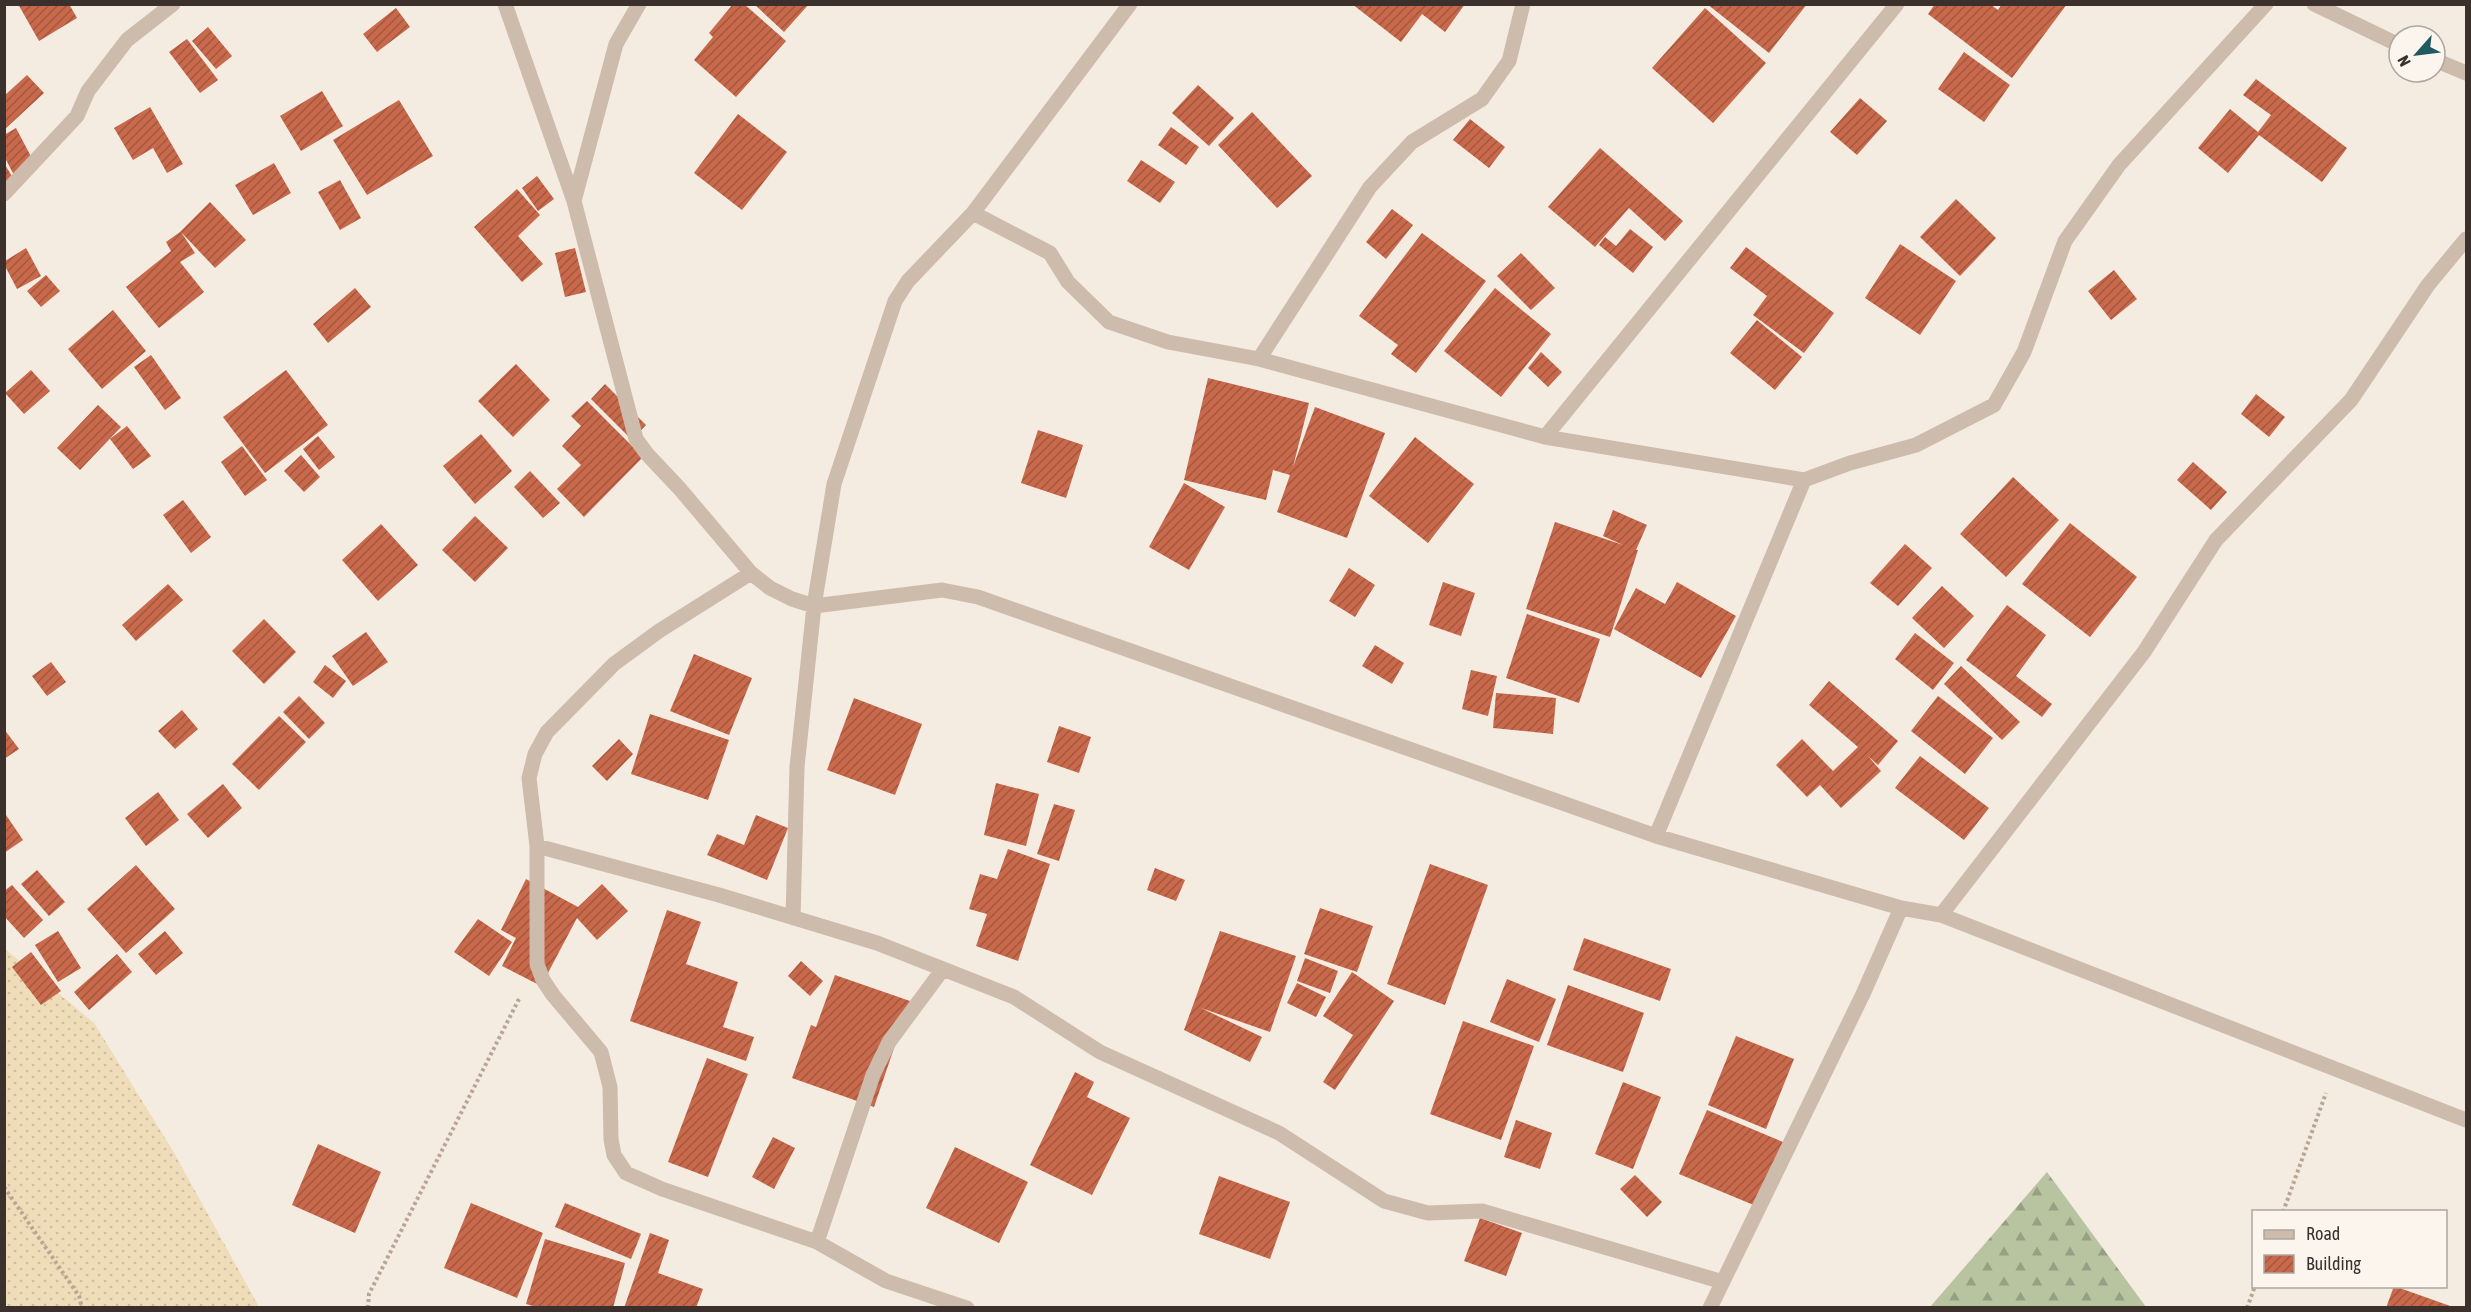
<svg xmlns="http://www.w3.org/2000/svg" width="2471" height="1312" font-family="'Asap Condensed',sans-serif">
<defs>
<pattern id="forest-firs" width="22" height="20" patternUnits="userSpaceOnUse" patternTransform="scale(1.5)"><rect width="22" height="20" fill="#b8c4a0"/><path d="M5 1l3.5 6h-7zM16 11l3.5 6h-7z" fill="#97a083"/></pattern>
<pattern id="sand-dots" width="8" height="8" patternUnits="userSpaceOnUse" patternTransform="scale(1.5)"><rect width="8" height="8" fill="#efdcb8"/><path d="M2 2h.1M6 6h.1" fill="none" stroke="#cebd9e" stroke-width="1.8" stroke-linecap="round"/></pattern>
<pattern id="building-hatch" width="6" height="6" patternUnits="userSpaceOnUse" patternTransform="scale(1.5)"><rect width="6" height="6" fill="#c8694b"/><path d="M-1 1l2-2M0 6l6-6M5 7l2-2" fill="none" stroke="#a4573f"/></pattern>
</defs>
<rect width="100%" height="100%" fill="#f4ebe1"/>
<path fill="url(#forest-firs)" d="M2047,1172L2146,1307H1930Z"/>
<path fill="url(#sand-dots)" d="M4,948L94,1023L173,1151L259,1307H5Z"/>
<path fill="url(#building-hatch)" d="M18,4H69L77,18L39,41Z
M733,4H744L786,41L736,97L694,60L713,37L709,33Z
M754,4H809L784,32Z
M1352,4H1465L1445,32L1422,14L1401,42Z
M1707,4H1807L1769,53Z
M1935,4H1990L1998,10L2002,4H2067L2012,78L1928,14Z
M396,8L410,27L377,52L363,34Z
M1705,8L1766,63L1713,123L1652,68Z
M208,27L232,56L216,69L192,41Z
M187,39L218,80L200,93L169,52Z
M1964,52L2010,85L1984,122L1938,89Z
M27,75L44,93L4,130V96Z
M2256,79L2347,148L2322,182L2259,135L2228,173L2198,148L2230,109L2258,132L2271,115L2243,95Z
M1198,85L1234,118L1209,146L1172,113Z
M322,91L343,126L301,151L280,116Z
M1860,98L1887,121L1857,155L1830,132Z
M399,100L433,156L367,195L333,140Z
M150,107L183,164L167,173L153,148L133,160L114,128Z
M1252,112L1312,176L1277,208L1218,145Z
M738,114L787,152L742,210L694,173Z
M1470,119L1505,147L1489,168L1453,140Z
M1171,127L1199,147L1186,165L1158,145Z
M16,128L36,166L15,177L4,156V135Z
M1600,148L1683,221L1665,241L1629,208L1595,247L1548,207Z
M1141,160L1175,182L1160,203L1127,181Z
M4,163L13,178L4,184Z
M274,163L291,193L253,215L235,185Z
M537,176L554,199L538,211L522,188Z
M340,180L361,218L340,230L318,192Z
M517,189L540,215L518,236L543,264L522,282L474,227Z
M1956,199L1996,238L1960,276L1920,237Z
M210,202L246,240L215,268L181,232L195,253L180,262L204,292L159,328L126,287L171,251L166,242L180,232Z
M1392,209L1413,225L1386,259L1366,242Z
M1630,229L1653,247L1633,273L1599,245L1605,237L1616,246Z
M1422,233L1486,281L1416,373L1391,354L1398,345L1359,316Z
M1900,244L1956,281L1920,335L1865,298Z
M1746,247L1834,313L1804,353L1753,315L1767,296L1730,268Z
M26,248L41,276L17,289L5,266V261Z
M575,248L586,292L565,297L555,253Z
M1521,253L1555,288L1531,310L1497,276Z
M2114,270L2137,299L2111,320L2088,291Z
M46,275L60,291L41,307L27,291Z
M355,288L371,307L328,343L313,324Z
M1495,288L1551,334L1501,397L1444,351Z
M113,310L146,351L102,389L68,349Z
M1757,320L1802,357L1775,390L1730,353Z
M1541,352L1562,372L1548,387L1528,368Z
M151,355L181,398L165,410L134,367Z
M516,364L550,400L513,437L478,401Z
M31,370L50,391L24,414L5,393Z
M286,370L328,425L265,473L223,417Z
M1208,378L1309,403L1293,467L1315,407L1385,433L1347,538L1277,512L1290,475L1273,470L1266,500L1184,480Z
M605,384L646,425L632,440L591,399Z
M2256,394L2285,417L2269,437L2241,414Z
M587,401L643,457L584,517L557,489L581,465L562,446L581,426L571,416Z
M98,405L121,427L80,470L57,448Z
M127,426L151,456L133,469L110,439Z
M1038,430L1083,445L1066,498L1021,483Z
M481,434L512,471L475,504L443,466Z
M318,436L335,457L319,470L303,449Z
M1415,437L1474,484L1428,543L1369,496Z
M242,446L267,480L245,496L221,462Z
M301,455L320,477L304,492L284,471Z
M2193,462L2227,492L2211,510L2177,480Z
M530,471L560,503L543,518L514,487Z
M2013,477L2059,520L2006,577L1960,534Z
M1184,483L1225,507L1189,570L1149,547Z
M183,500L211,537L191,553L163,515Z
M1613,510L1647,525L1636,550H1638L1610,637L1526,609L1555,522L1623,545L1603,536Z
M475,516L508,548L475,582L442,550Z
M2070,523L2137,577L2090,637L2022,584Z
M381,524L418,565L378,601L342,560Z
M1905,544L1932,568L1898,606L1870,583Z
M1349,568L1375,585L1355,617L1329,601Z
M1443,582L1475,593L1461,636L1429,625Z
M1677,582L1736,616L1701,678L1614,629L1636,588L1665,604Z
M168,584L183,600L136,641L122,625Z
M1942,586L1974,616L1944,648L1912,618Z
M2007,605L2046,635L2016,676L2052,704L2042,717L1966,660Z
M1527,614L1600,639L1579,703L1506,678Z
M264,619L296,652L264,684L232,651Z
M366,632L388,662L353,686L332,656Z
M1915,633L1954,663L1933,690L1895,659Z
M1375,645L1404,663L1392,684L1362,666Z
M694,654L752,678L729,735L670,711Z
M51,662L66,682L47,696L32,676Z
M325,665L346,681L333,698L313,682Z
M1961,666L2020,722L2002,740L1944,684Z
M1471,670L1497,676L1488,716L1462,709Z
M1829,681L1898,741L1878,765L1868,756L1881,771L1841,808L1820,785L1807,797L1776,765L1802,739L1833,771L1858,747L1809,705Z
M1496,693L1556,698L1553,734L1493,728Z
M299,696L325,723L309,739L283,712Z
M1938,696L1993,738L1965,774L1911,731Z
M854,698L922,724L895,795L827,770Z
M182,710L198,729L175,749L158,731Z
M650,714L729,740L708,800L631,774Z
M279,716L306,742L259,790L232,764Z
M1059,726L1091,737L1079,773L1047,762Z
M4,729L19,749L4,759Z
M619,739L633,754L607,781L592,766Z
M1920,756L1989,808L1964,840L1895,788Z
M996,783L1039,794L1026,846L984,835Z
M223,784L242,808L208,838L187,814Z
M158,792L179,820L146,846L125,818Z
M1054,804L1075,810L1059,861L1037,854Z
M4,812L23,840L4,853Z
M756,815L788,828L767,880L707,855L717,834L744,845Z
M1008,849L1050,864L1018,961L976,946L987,914L969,909L980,874L997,879Z
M1430,864L1488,885L1445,1005L1387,984Z
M136,865L175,909L126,953L87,909Z
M1155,868L1185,880L1176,901L1147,890Z
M37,870L65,902L49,916L21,884Z
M526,879L578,907L602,884L628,911L597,940L577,918L541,986L502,966L516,938L501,930Z
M12,885L43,920L24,938L4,916V891Z
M1320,908L1373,926L1357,972L1304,954Z
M667,910L701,922L686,964L738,982L723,1027L754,1037L746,1061L630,1021Z
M478,919L512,942L489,976L454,952Z
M58,931L81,968L58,982L35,945Z
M165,931L183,953L156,975L138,954Z
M1220,931L1296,956L1270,1032L1201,1008L1262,1037L1250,1062L1184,1030Z
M1584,938L1671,969L1660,1001L1573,970Z
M31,952L61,991L41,1005L12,967Z
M117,954L132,972L89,1010L74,992Z
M1305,958L1338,971L1330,993L1297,981Z
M801,961L823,981L810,996L788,976Z
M1352,972L1394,1001L1335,1090L1323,1082L1353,1035L1323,1016Z
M835,975L910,1001L874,1107L792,1078L811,1025L816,1027Z
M1507,979L1556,999L1539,1042L1490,1022Z
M1297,983L1326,997L1316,1017L1287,1003Z
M1568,985L1644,1013L1623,1072L1547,1045Z
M1463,1021L1534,1046L1501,1140L1430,1114Z
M1736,1036L1794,1059L1766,1129L1708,1105Z
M707,1058L748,1074L708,1177L668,1162Z
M1075,1072L1094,1082L1087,1097L1130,1118L1092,1195L1030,1165Z
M1623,1082L1661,1097L1633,1169L1595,1154Z
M1707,1110L1783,1142L1756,1206L1679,1174Z
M1516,1120L1552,1133L1540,1169L1504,1157Z
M773,1137L795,1148L774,1189L752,1177Z
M318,1144L381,1172L355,1233L292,1205Z
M955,1147L1028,1182L999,1243L926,1208Z
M1635,1175L1662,1202L1647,1217L1620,1189Z
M1219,1176L1290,1202L1270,1259L1199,1234Z
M471,1203L543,1233L517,1298L444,1268Z
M565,1203L641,1234L631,1259L555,1227Z
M1480,1218L1522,1233L1506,1276L1464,1261Z
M650,1233L669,1240L658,1273L703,1289L696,1308H624Z
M545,1239L625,1263L613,1308H540L526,1304Z
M2394,1286L2453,1307V1308H2386Z"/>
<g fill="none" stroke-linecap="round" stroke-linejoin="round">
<path stroke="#b9a596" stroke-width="4" stroke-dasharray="3 3" stroke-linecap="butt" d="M4,1187L79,1296L82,1308
M2283,1212L2326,1093
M368,1308L369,1294L520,997
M2247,1308L2255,1286"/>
<path stroke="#cdbbac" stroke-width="15" d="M505,4L574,201L636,439L647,454L680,489L751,573L770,588L792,599L814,606L942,590L978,597L1656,836L1901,908L1941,915L2466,1120
M2314,4L2399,45
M2435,60L2466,73
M4,194L77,116L88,91L127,40L173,4
M574,201L616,44L639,4
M973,213L1050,253L1068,282L1109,322L1168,342L1259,359L1545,437L1804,480
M1259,359L1370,187L1412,142L1482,99L1509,61L1523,4
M1545,437L1897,4
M751,573L659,631L614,664L547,732L535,754L529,778L537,846V964L543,980L553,995L601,1052L610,1087L611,1139L614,1155L626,1173L662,1189L817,1242L886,1281L967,1308
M1656,836L1804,480L1850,463L1916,445L1994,405L2024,352L2065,241L2119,165L2266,4
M537,846L719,895L877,943L1014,997L1100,1052L1279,1133L1384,1201L1428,1213L1482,1211L1723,1282
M1941,915L2144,652L2216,540L2351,400L2428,285L2466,239
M793,918L797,767L814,606L834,484L895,301L908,281L973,213L1130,4
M817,1242L873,1075L889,1042L943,969
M1710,1308L1863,994L1901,908"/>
</g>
<rect width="2471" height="1312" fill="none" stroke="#3b302b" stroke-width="12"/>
<rect x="2252" y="1210" width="195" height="78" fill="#fbf5ee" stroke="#aea6a0" stroke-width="1.5"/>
<rect x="2264" y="1230" width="30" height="9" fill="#cdbbac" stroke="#aea6a0" stroke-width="1.5"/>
<text x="2306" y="1240" font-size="18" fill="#3b302b">Road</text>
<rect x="2264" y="1255" width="30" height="18" fill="url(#building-hatch)" stroke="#aea6a0" stroke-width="1.5"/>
<text x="2306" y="1270" font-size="18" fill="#3b302b">Building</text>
<g transform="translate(2417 54) rotate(242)"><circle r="28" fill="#fbf5ee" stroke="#aea6a0" stroke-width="1.5"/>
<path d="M0-4.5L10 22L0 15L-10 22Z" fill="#1f5a5e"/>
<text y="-9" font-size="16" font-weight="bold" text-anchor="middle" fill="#3b302b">N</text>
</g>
</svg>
